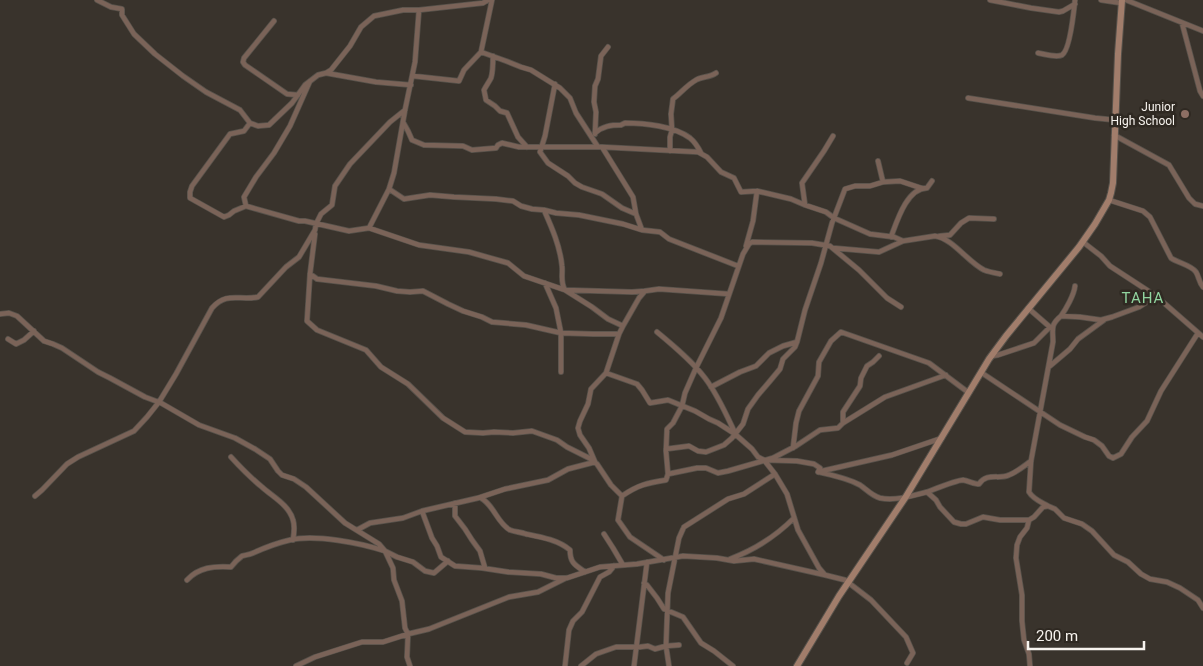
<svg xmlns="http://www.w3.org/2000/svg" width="1203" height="666" font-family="Roboto,sans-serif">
<rect width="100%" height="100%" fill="#39332c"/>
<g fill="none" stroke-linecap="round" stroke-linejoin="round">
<g stroke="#57524b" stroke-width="6">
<path id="street" d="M97,0L111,7L122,9V15L134,34L155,54L183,76L206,92L240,110L250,123L258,126L269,125L292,103L305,85L318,75L326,73L331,70L350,46L361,27L374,16L403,10H419
M990,0L1031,8L1059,12L1063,11L1075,4
M1101,0L1121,3
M1126,0L1203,31
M274,21L244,58L243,62L245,65L287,94L298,95
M1182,23L1200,91L1203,96
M481,52L506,61L521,67L531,70L560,88L570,98L576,113L598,147H602L633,197L636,214L642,230L660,232L669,239L738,266
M1038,53C1045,54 1056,58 1062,55C1070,50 1074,10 1075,0
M493,56C493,63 493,72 491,78C489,82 486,86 484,90L486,100L495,106L500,111L507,113L518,137L527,147
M326,73L376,82L411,85
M413,76L459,81L464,70L481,52L492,0
M555,84L545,136L540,152L548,163L568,176L575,183L582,187L602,194L622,208L636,214
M968,98L1095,118L1115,120
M403,122L408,131L412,140L424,145L463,146L472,150L496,148L498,145L502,143L519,147H598
M250,123L244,131L230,134L192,186L190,192V198L224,217L229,215L234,211L246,206L299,221H305L349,231L369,228L419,245L469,252L508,263L524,276L565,290L592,307L608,319L623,326L619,334L606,373L637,384L642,390L650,403L668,400L695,411L709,419L718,423L735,434L752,449L758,457L764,460L797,461L814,464L820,468L818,472C832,475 847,478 860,485C866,489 872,496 880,498C895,501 912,496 927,492L936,500L940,507L954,522L961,524H966L983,517L1000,520H1029L1034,517L1043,507L1048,506L1055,509L1064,518L1082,524L1092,531L1114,555L1128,562L1141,574L1150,579L1167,582L1180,588L1198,600L1203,608
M595,133C603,126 611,125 621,125L625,123C644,123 674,126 690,138C695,142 698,147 701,153
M595,134L596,112L594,102L595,86L598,79L601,56L608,47
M1114,135L1169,165L1189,198L1195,204L1203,206
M602,147L698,152L707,157L721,172L734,178L741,192L757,191L791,199L805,205L826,212L834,218L870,234L894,237L903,241
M670,151V137L672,130L671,114L673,99C681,93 687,85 696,80C702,76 709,78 716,73
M878,161L883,182
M389,189L404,199L430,195L454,197L496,199L513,201L521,206L532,209L544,210L556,213L579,215L623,224L642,230
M1109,200L1143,211L1150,217L1171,258C1178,263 1191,265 1196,272C1199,277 1199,282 1203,287
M805,205L802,183L824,151L833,136
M246,206L244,197L256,177L274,153L290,126L310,81
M544,210C552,228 560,246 562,266C563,274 560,282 565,290L632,292L645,291
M369,228L389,189L394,173L405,110L415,62L419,10L483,3L488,0
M315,234L310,274L307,321L317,330L366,350L381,367L408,384L443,418L465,432L483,433L494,432L513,433L532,431L557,440L567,447L589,458L597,464L611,485L622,496L618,520L630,537L664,560
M940,236L950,235L961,223L969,218L994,219
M891,237C897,221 907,188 927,188L932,181
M1083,242L1101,256L1110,266L1156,296L1203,337
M746,246L753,221L757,191
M833,248L879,252L903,241L935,236C952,238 968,262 984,270C989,272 995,273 1000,274
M310,274L313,276L317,279L376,286L397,291L410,292L423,291L448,304L463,311L482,317L492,322L526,325L561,333L593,334H619
M545,283L556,308L561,333V372
M1028,308L1051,328
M0,314L9,313L17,316L44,341L53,344L62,348L98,372L110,378L145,397L161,403L199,425L235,438L255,449L270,459L278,471L282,475L294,479L306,487L345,523L379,544L385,551L397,557L413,562L425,571L434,573L448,561
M1061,316C1066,309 1074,295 1075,286
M623,326L639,298L645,291L659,289L729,294
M657,332C674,346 692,361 705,378C718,395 726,414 735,433
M8,339L16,344L24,340L34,331
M992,356L998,355L1034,343L1050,327
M1050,366L1070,349L1078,339L1104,320
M982,373L1060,425L1085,437L1094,440L1102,446L1109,456L1113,458L1121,454L1132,437L1147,421L1161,391L1198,333
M711,387L740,372L756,366L769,353L783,346L797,342L805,310L821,263L832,223L845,189L855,186H870L883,182L900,181L921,188
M843,423V412L860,386L861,378L867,366L873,362L879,356
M793,448L796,423L799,411L818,376L819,362L831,341L841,332L929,363L969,393
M666,449L689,446L698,451L706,452L724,445L732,438L743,424L748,409L758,395L770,381L780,369L783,359L795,347L797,342
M231,457C241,468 251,478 262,487C273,497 289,505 293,520C295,526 294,534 293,540
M764,460L775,474L787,494L798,530L819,568L825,575L845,580L871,600L906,637L913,653L907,663
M822,471L892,455L942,438
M668,474L697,468H706L718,473L728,471L773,458L796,446L820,430L838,428L843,423L885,397L946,375
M927,492C935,489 957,480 963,480C969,481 974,484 979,484C987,472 999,480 1009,475C1017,472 1024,466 1031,461
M35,496L42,490L67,464L78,457L134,431L147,417L159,402L176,374L212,308C227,291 239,301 258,297L286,267L299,257L315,230L316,224L321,214L332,205L335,186L350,164L390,122L405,110
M622,496C638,485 647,483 666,480L668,474L666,451L667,429L673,423L682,406L685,393L696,368L721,318L743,254L749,244L752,242L812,243L830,246L859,270L887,298L901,307
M481,498C494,505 497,523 510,530C515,532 521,532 526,534C541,537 558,540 570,550C570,563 575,565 585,572
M455,503V516L465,529L472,540L480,551L485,568
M1048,506C1041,502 1033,499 1029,492L1031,461L1053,342C1053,329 1050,325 1061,316L1080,317L1101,320L1112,317L1139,307L1156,296
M422,511L432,538L437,546L441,557L455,566L482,568L508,572L541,574L556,578H567L600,567L637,564L683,556L717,558L734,561L754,559L825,575
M1029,520L1027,528L1020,537L1017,545L1016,558L1022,595V621L1024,640L1029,654L1030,666
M684,527L728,499L744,494L775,474
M357,530L370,523L403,518L422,511L478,498L505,489L548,480L568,469L595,462L589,448L580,435L578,428L580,421L588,404L591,389L606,373
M604,534L613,548L623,565
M730,559C754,550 776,536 794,518
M187,580C199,567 214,566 231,567C234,563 238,559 242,556C245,555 249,555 253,553C264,548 277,543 290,540C315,534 360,543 385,551L393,568L394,580L402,601L405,628L408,634L407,657L410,666
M644,583L647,585L657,598L664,609L683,617L701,643L714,651L733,666
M296,666L315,657L362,642H383L408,634L429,629L509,597L538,592L566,578
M565,666L569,630L573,621L582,612L600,577L609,572L614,566
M581,666L596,654L616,647H640L648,646L655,649L666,646L679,645
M634,666L647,562
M669,666L666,646L668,593L679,538L683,529"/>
</g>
<g stroke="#57524b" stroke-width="8">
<path id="secondary" d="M797,666L839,596L905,498L989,359L1006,336L1079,247L1095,224L1109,200L1111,193L1113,183L1118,54L1122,0"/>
</g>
<use href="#street" stroke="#7a6358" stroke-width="4.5"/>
<use href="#secondary" stroke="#a17d6b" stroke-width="6"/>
</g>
<circle fill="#8d6e63" stroke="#2f2922" stroke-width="2" cx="1185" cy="114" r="5"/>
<g text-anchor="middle" stroke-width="5" stroke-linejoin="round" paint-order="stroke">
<g font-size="12" fill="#f7f3ee" stroke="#2f2922" text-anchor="end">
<text x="1175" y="111">Junior<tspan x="1175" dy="14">High School</tspan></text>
</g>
<g font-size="15" letter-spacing="1" fill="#91d49f" stroke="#2f2922">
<text x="1143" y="303">TAHA</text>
</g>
</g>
<path d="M1028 641v8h116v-8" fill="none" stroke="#f7f3ee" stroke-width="2.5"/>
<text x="1036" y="641" font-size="15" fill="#f7f3ee" stroke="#2f2922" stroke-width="4" paint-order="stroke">200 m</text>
</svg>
